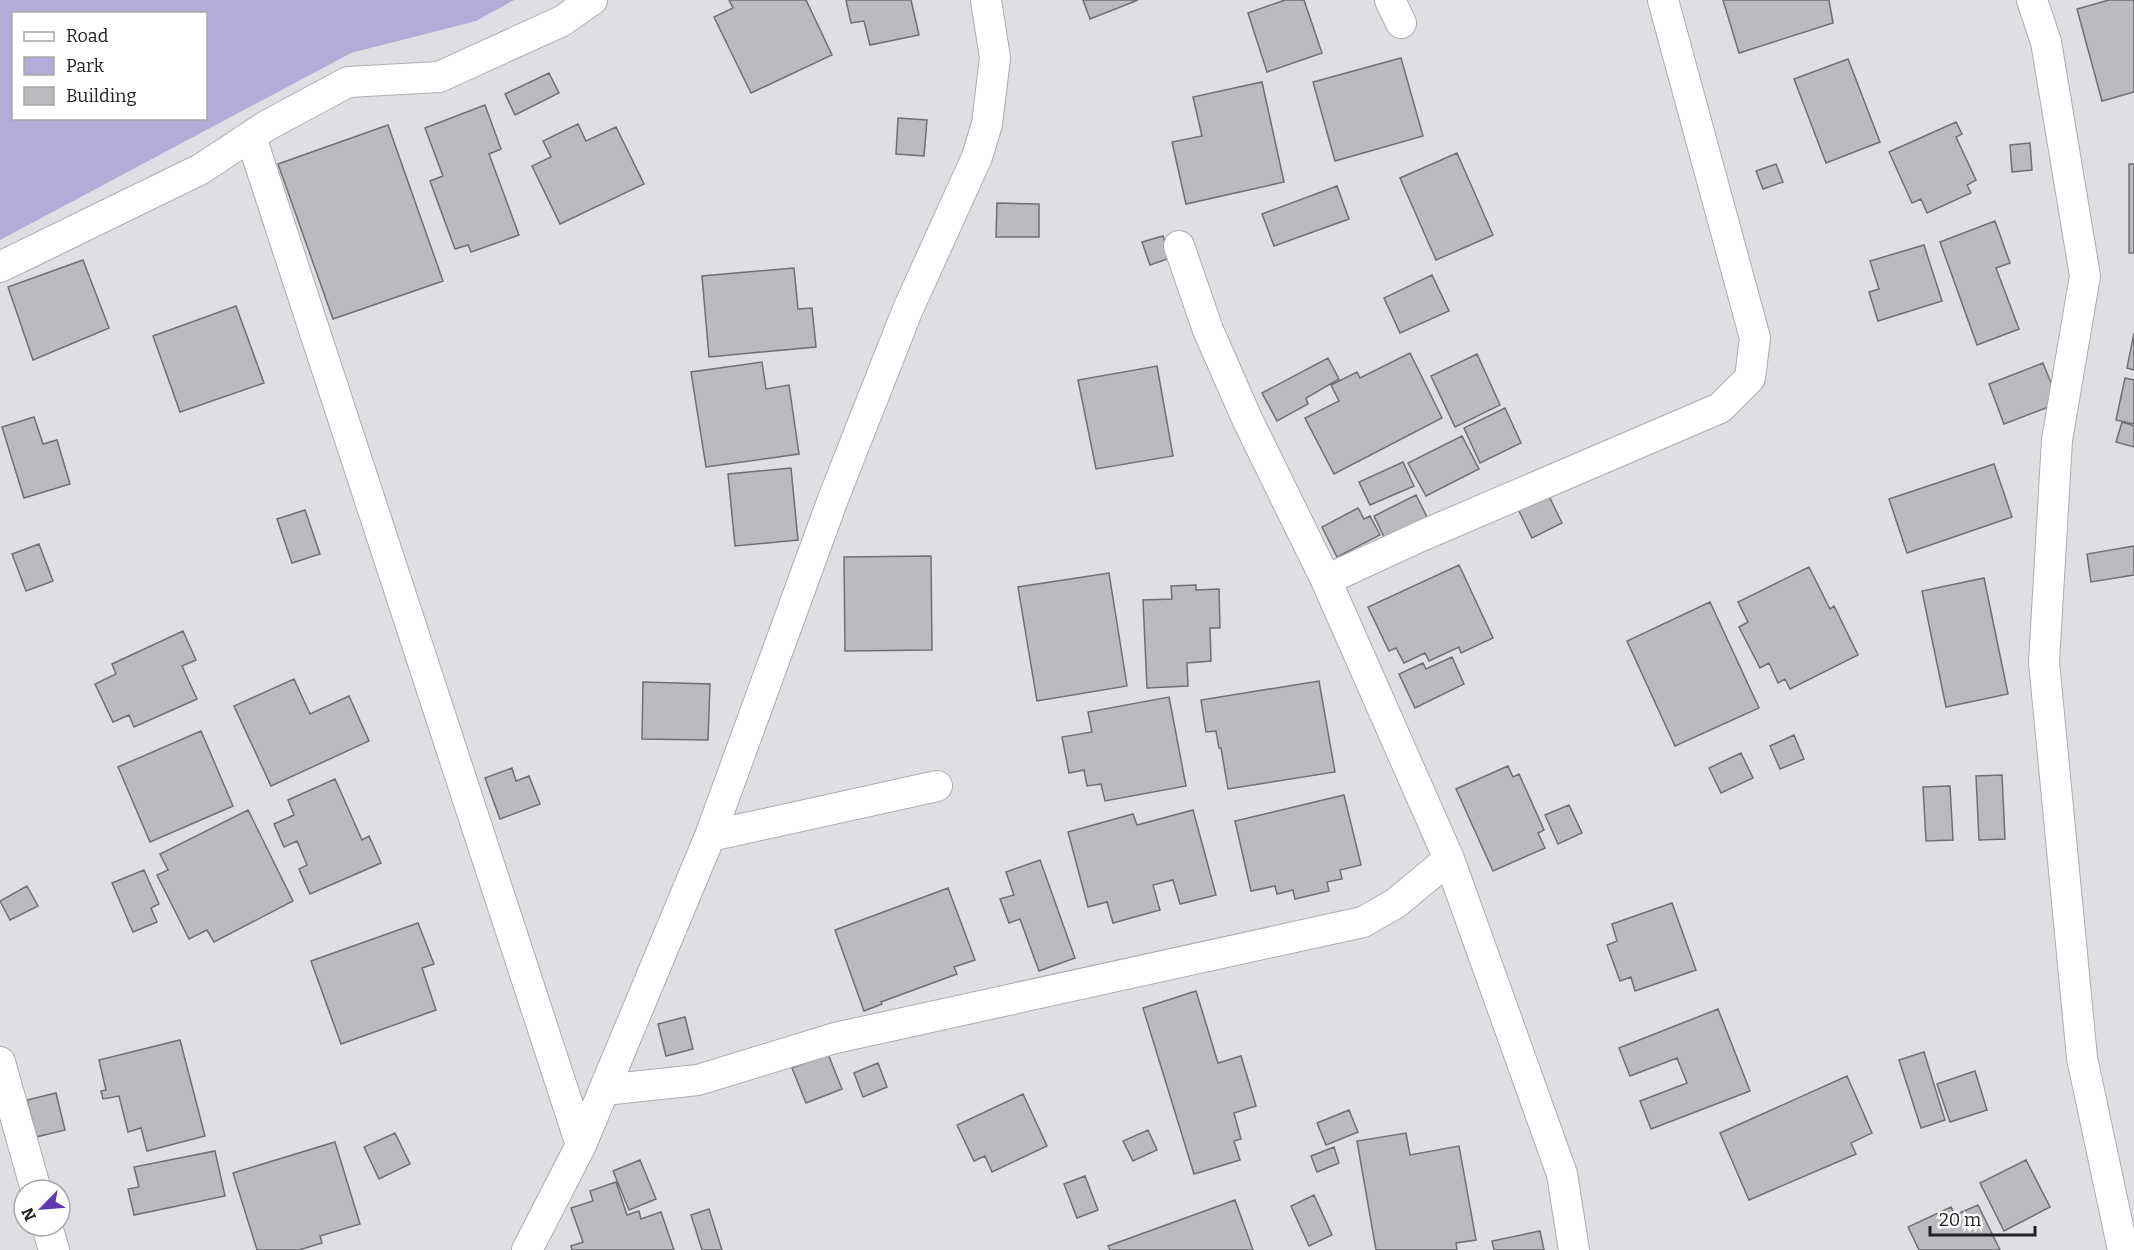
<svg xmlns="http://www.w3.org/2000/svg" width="2134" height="1250" font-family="Bitter,serif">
<rect width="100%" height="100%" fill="#dfdee3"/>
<path fill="#b2acd8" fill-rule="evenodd" d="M0,0H514L476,21L351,53L0,240ZM14,14H206V118H14Z"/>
<path fill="#bbbabf" stroke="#706f73" stroke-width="1.5" d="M729,0H806L832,55L751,93L714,17L733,8Z
M846,0H911L919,35L870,45L864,21L851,23Z
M1083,0H1138L1090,19Z
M1285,0H1304L1322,53L1267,72L1248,13Z
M1723,0H1829L1833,23L1739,53Z
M2109,0H2134V92L2102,101L2077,9Z
M1401,58L1423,136L1335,161L1313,82Z
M1848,59L1880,142L1826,163L1794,79Z
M549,73L559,93L515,115L505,94Z
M1262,82L1284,182L1186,204L1172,142L1202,136L1193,97Z
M485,105L501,149L489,154L519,235L471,252L468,245L455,249L430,181L443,176L425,128Z
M898,118L927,120L924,156L896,154Z
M1956,122L1962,134L1956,137L1976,180L1967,185L1971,193L1927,213L1921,199L1912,203L1889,152Z
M578,124L586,141L616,127L644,184L560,224L532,166L551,157L543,141Z
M388,125L443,281L333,319L278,164Z
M2030,143L2032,170L2012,172L2010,145Z
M1457,153L1493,235L1436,260L1400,178Z
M1776,164L1783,182L1763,189L1756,171Z
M2129,164H2134V253H2129Z
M1337,186L1349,219L1274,246L1262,214Z
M997,203L1039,204V237H996Z
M1995,221L2010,263L1996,268L2019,329L1977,345L1940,242Z
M1163,236L1170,258L1150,265L1142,242Z
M1924,245L1942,301L1878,321L1869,292L1879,289L1870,261Z
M83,260L109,328L33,360L8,287Z
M794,268L798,309L812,308L816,347L709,357L702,276Z
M1432,275L1449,311L1400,333L1384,298Z
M236,306L264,383L180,412L153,336Z
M2134,333V370L2127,368Z
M1410,353L1442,418L1334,474L1305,418L1339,401L1331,385L1357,372L1360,378Z
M1477,354L1500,405L1455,427L1431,376Z
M1328,358L1339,379L1306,398L1308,404L1277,421L1262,393Z
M762,362L766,389L789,385L799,454L706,467L691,372Z
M2043,363L2059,403L2004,424L1989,384Z
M1157,366L1173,456L1096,469L1078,380Z
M2125,378L2134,380V424L2116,420Z
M1505,408L1521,443L1480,463L1464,428Z
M34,417L43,444L57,440L70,484L24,498L2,427Z
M2122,422L2134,426V447L2116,442Z
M1462,436L1479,469L1426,496L1408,463Z
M1403,462L1414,486L1370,505L1359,482Z
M1994,464L2012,517L1907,553L1889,499Z
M791,468L798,540L735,546L728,474Z
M1548,494L1562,523L1532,538L1518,509Z
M1416,495L1429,521L1386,541L1374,516Z
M1358,508L1364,519L1370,516L1380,535L1337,557L1322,527Z
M305,510L320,554L292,563L277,519Z
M39,544L53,581L26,591L12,554Z
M2134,546V575L2091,582L2087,554Z
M931,556L932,650L845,651L844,557Z
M1459,565L1493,638L1461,653L1459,647L1429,661L1425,653L1404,663L1396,648L1389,651L1368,607Z
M1809,567L1830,609L1834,606L1858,655L1790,689L1785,679L1778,683L1769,663L1760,668L1739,627L1748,622L1738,602Z
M1109,573L1127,686L1037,701L1018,587Z
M1984,578L2008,694L1946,707L1922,591Z
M1196,585V590L1219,589L1220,628H1210L1211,661L1187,663L1188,686L1147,688L1143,600L1172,599L1171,586Z
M1710,602L1759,708L1675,746L1627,641Z
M183,631L196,660L182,666L197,699L134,727L129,715L113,722L95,684L116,674L112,664Z
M1452,657L1464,684L1415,708L1399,674L1423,663L1426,669Z
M294,679L310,714L349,696L369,741L271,786L234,706Z
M1319,681L1335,772L1228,789L1221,748H1219L1216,731L1206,732L1201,700Z
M643,682L710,684L708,740L642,739Z
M1169,697L1186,786L1105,801L1101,784L1087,786L1084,770L1069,773L1062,737L1092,732L1088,712Z
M201,731L233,806L150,842L118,767Z
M1794,735L1804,759L1780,769L1770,746Z
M1741,753L1753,778L1721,793L1709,768Z
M1508,766L1513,777L1519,774L1544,830L1538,833L1545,848L1493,871L1456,789Z
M512,768L516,781L529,776L540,804L500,819L485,778Z
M2002,775L2005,839L1979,840L1976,776Z
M335,779L362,840L369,836L381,863L310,894L299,869L307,865L297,841L284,847L274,824L294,815L288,800Z
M1950,786L1953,840L1926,841L1923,787Z
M1344,795L1361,865L1340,870L1342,879L1327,882L1329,891L1295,899L1293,890L1277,894L1275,886L1251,891L1235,821Z
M1569,805L1582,833L1558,844L1545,815Z
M248,810L293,901L214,942L207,930L189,939L157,875L168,870L160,854Z
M1193,810L1216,895L1180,904L1173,880L1153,885L1160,910L1113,923L1107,902L1088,907L1068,832L1133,814L1137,825Z
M1040,860L1075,958L1039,971L1020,919L1009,923L1000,899L1014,895L1006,872Z
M144,870L159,904L151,908L157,922L133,932L112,883Z
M27,886L38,906L10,920L0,901Z
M948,888L975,960L954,967L957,974L881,1002L882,1004L864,1011L835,930Z
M1672,903L1696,970L1635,991L1631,977L1620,981L1607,945L1617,941L1612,924Z
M418,923L434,964L422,968L436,1010L341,1044L311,961Z
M1196,991L1218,1063L1241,1056L1256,1106L1234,1113L1241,1139L1234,1141L1240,1160L1194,1174L1143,1008Z
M1718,1009L1750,1091L1651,1129L1640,1101L1687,1083L1677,1058L1630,1076L1619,1048Z
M685,1017L693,1049L666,1056L658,1024Z
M180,1040L205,1136L147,1151L141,1128L128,1132L119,1096L103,1099L101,1091L106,1090L99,1060Z
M1924,1052L1945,1120L1921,1128L1899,1060Z
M828,1054L842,1089L806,1103L792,1068Z
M878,1063L887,1087L863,1097L854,1073Z
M1975,1071L1987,1110L1950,1122L1937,1084Z
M1847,1076L1872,1133L1851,1143L1856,1154L1749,1200L1720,1133Z
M56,1093L65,1130L36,1137L27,1100Z
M1023,1094L1047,1146L992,1172L985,1156L974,1161L957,1125Z
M1349,1110L1358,1132L1326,1145L1317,1123Z
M1148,1130L1157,1150L1133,1161L1123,1141Z
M395,1133L410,1164L379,1179L364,1147Z
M1406,1133L1410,1155L1459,1146L1476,1240L1456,1243L1457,1250H1376L1357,1141Z
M335,1142L360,1224L320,1236L322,1243L299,1250H257L233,1173Z
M1334,1147L1339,1163L1317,1172L1311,1156Z
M215,1151L225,1196L134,1215L128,1189L139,1187L134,1167Z
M640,1160L656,1199L629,1210L613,1171Z
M2026,1160L2050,1207L2004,1231L1980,1183Z
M1085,1176L1098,1210L1077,1218L1064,1184Z
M616,1182L627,1215L639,1211L641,1219L661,1212L674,1250H572L571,1246L583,1242L571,1208L593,1201L590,1191Z
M1314,1195L1332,1235L1309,1246L1291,1206Z
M1235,1200L1253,1250H1110L1108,1246Z
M1978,1205L2000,1250H1919L1908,1227L1951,1207L1955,1215Z
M709,1209L722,1250H702L691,1215Z
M1540,1231L1544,1250H1494L1492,1241Z"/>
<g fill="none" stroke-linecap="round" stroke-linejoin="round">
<g stroke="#adacb1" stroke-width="32">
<path id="street" d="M1390,0L1401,23
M2032,0L2046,42L2085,276L2057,440L2044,662L2082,1058L2123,1250
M251,137L581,1145
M1179,246L1208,330L1248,421L1326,580
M0,267L201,169L266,126L348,82L439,77L562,21L592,0
M710,836L937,786
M0,1062L36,1190
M604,1090L698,1080L835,1038L1363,922L1396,903L1449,859
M47,1226L54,1250
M527,1250L581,1145L710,836L833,499L908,309L977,157L987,124L995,58L986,0
M1574,1250L1562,1174L1449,859L1326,580L1419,537L1720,408L1750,378L1755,338L1663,0"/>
</g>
<use href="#street" stroke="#fff" stroke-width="30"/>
</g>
<rect x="12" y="12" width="195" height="108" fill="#ffffff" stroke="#a6a6a7" stroke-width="1.5"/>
<rect x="24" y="32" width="30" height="9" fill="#ffffff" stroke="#a6a6a7" stroke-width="1.5"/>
<text x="66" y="42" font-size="18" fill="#212122">Road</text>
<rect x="24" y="57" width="30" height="18" fill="#b2acd8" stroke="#a6a6a7" stroke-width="1.5"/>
<text x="66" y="72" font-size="18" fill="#212122">Park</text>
<rect x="24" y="87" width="30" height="18" fill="#bbbabf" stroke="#a6a6a7" stroke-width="1.5"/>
<text x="66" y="102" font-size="18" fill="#212122">Building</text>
<g transform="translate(42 1208) rotate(245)"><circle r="28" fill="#ffffff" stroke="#a6a6a7" stroke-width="1.5"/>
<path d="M0-4.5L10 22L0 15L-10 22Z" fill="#5d3ab3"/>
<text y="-9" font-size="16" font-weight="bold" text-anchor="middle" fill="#212122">N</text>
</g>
<path d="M1930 1226v9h105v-9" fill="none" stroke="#212122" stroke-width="3"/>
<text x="1939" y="1226" font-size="18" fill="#212122" stroke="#ffffff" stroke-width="4.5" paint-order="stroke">20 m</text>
</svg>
